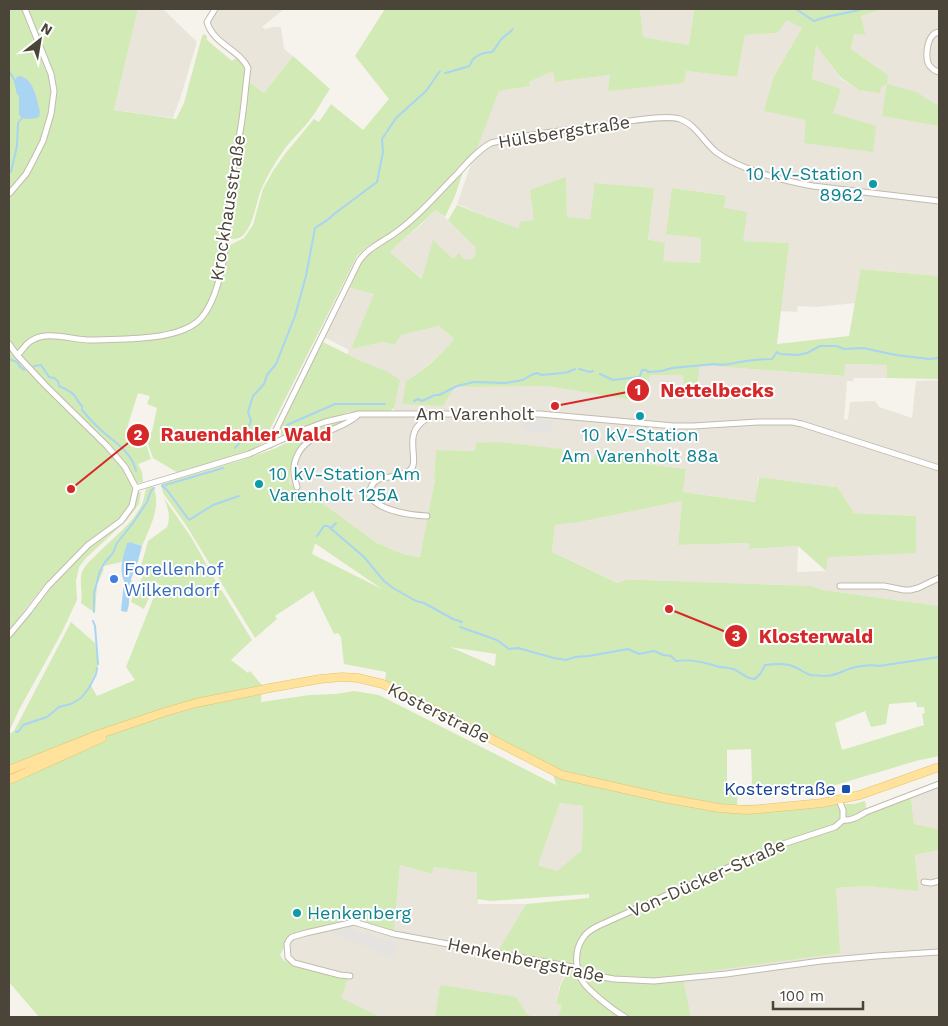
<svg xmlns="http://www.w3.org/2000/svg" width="948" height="1026" font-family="'Work Sans',sans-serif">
<rect width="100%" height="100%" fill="#f6f3ec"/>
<path fill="#eae5da" d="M138,9H163L197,42L180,99L175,112L173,118L114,110Z
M217,9H284L262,27L265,29L273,27H281L284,49L293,56L264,93L244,78V65L206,30Z
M640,9H694L689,45L643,37Z
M883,9H939V106L931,102L883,116L939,126V276L862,269L855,303L816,307L798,306L797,312L780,311L789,243L743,241L724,208L725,195L672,188L701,238L700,263L662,261L648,241L653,188L596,183L590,219L567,217L566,177L534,220L520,230L457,204L480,139L499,91L530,86L529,82L553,71L555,82L610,75L609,91L686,71L737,77L745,35L776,33L779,31L787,19L802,28L774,76L807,120L804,142L833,112L836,88L812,79L816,44L840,78L859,90L881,87L888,75L851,49L854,34L866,35L861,16Z
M435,210L448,220L475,247L476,252L474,257L471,260H466L462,258L453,259L423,279L390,252L405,238L420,226Z
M350,288L375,294L351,349L383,342L395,345L401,335L439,326L454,339L447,349L418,373L406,381L443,406L455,387L547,386L638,401H646L650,375H683L700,365L843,376L845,364L888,365L887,378H854L853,381H847L844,420L848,419L850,402L875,401L879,407L912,418L916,381L939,380V606L823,590L809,586L642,580H626L619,583L552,552L555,525L580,522L682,501L678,545L750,543V549L798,546L797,572L826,571L828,557L916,516L854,513L837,486L834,487L758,477L756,502L683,492L686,469L638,463L595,451L594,460L561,457L562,449L476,451L436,450L434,477L435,480L421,557L403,554L377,543L329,508L289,483L291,467L295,454L302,441L314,435L357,417L394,416V408L361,361L347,354L349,350L324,337Z
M939,781V829L914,824L911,794Z
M560,803L583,806L582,850L557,871L538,865Z
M939,850V1017H691L683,977L695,973L836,888L866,886L919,890L915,855Z
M400,865L432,874L434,867L477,873L478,904H526L498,951L394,932Z
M352,924L569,967L560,984L556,1003L562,1005L558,1017H533L526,1013L440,985L435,1017H380L340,998L348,979L284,961L285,955L294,938Z"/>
<path fill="#d2eab5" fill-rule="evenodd" d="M9,9H138L114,110L176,119L184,103L202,36L204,34L207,36V40L232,61L236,58L244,65V78L264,93L293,56L330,89C323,99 317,111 309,121C301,131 291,140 284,150C275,162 267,176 261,190C255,205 251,246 228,238V246L244,238L253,225L263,189L273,171L285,154L314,119L319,122L331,104L363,130L389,99L355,56L385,9H640L643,37L689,45L694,9H883L861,16L866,35L854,34L851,49L888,75L887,84L916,92L939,106V126L882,116L887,84L881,87L880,93L859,90L840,77L816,45L812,79L841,89L833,113L876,126L873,152L804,143L806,120L764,111L774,76L802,28L787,20L779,31L776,33L745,35L737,77L686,71L684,83L608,91L610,75L555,82L553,71L529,82L530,86L499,91L476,151L409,218L391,232L368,246L357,256L263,443L249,452L178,473L153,458L144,433L152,432L157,408L147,404L150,396L138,393L128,425L142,433L151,459L138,464L142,472L143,482L133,484L132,494L129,504L120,518L103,530L87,544L46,583L9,630Z
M463,172L455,196L445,217L435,210C421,225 405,237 390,252L422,279L433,240L453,259L459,253C466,265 478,260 475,247L448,220L457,205L519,229L520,222L534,220L530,190L566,177L567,217L590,219L595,183L654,188L648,240L665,243L663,261L700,263L701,238L666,234L672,188L723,195L726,196L724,208L747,212L743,241L789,243L777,344L849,336L861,269L939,276V379L887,378V365L845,364L844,376L700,365L696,390L685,389L683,375H650L646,401H638L547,386L455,387L443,406L402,404L406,381C424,370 441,356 454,339L439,326L401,335L395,345L383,342L351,349L374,294L350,288L362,260L369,253L401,233Z
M323,342L361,361L388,372L400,380L394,408L390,411L349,412L300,428L284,438L279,434L282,421Z
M345,420V422C335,426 309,434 302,442C292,453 291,469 289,483L329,508L377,543L403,554L420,557L435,480L434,478L436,450L475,451L476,443L500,442L562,449V457L594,460L595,451L635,453L638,463L686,469L683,492L755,502L759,477L834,487L837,486L854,513L916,516V553L828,557L826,571L798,546L749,549L750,543L678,545L682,501L580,522L555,525L552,552L618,583L626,580H642L810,586L823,590L939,606V756L916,761L839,784L813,793L804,792L794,788L752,785L751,749L727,750V787L738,788L737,805L854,804L865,801L867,812L888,807L911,797L914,824L939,829V850L915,855L919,891L866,886L836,888L840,953L695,973L683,977L691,1017H558L562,1005L556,1003L561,984L572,964L498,951L526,904L589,898V894L506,900L491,901L477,899V873L434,867L432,874L400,865L394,932L361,923L291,935L280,955L284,961L348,979L341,998L380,1017H39L9,982V734L14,731L71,622L95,643L98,665L90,684L97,696L135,680L126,667L159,584L156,582L144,609L131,602V601L143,576L147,578L139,573L148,541L167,527C171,518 168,507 164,498L191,537L214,578L252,640L231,660L248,673L250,671L262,685L261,702L310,695L336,694L354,691L379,695L556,785L551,766L385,682L386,672L344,664L341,637L338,633L334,634L313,591L275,616L277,619L255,638L186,525L163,493L161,484L239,461L274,449L315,429ZM315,544H316L382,589L312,554ZM450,647L496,654L495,665L494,666ZM916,702L917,707H924L925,713L922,714L924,725L842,750L835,723L865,711L871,727L886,724L889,704ZM560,803L583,806L582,850L557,871L538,865Z
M153,486C162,506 150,527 142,546L130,542L127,543L125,555L121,562L100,567L104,569L97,585L95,613L81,603C83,593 79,582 82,572C85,565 92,559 97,554C109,542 130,525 138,511C143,505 144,497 146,489Z
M138,492H141L139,504L127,520L86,558L79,567L76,581L77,600L62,632L19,710L9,732V638L32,612L56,581L90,546L122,522L133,507Z
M440,985L516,997L526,1013L533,1017H435Z"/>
<path fill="#e5e3e0" d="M522,418L553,421L550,433H527V429L522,428Z
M350,926L362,933L399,943L391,960L361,945L335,935L331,931Z"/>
<path fill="#a9d4f2" d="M20,76C34,79 37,100 40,112L39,117C32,119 25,121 19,115V97L15,81L17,77Z
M130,542L142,546L138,561L131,579L132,585L129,599V604L127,612L121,611L124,581C118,567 124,556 127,543Z"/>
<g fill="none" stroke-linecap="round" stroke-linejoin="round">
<path stroke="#a9d4f2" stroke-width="2" d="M796,9L814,21C829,15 846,14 862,9
M9,71L15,81L18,94
M445,73C448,72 468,67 469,66C471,65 471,61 473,59C478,55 485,52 492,52C496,48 497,45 500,41C503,36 509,34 513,29
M11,172L17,146L18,123L22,118V116
M9,359L17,362L20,367L22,368L24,370
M34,366L41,365L49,377L54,378L58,381L59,386C64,388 70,391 74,395C77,399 78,402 82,406V410C88,417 94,424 101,430C114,442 132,452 136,471
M579,369L590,372L593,371
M600,374L613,380L638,377L640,376L642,370H645L649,372L661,371L672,368L715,364C723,366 731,364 739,362C750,360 762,359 772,359L777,352L780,354L798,355L807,353L820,346H837L844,349L863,348L896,355L929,359L939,358
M414,401L418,399L422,401L435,395H439L457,386L474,382L505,383L523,380L531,375L537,373L542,375L563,373L568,372L575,369
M287,425L335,404H385
M246,435L249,431L259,430
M235,448C243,440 247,431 251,421L248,412L253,396L264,384L267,375L276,364L295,316L306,276L315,228C322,223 329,220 334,214L377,182L383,152L382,139L396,118L426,91L440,71
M162,486L167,490L189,520L213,505L239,496
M162,486L223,468
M331,528L336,523
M317,536L324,526H328L364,557L384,581L393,588L416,601L424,603L453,619L462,622
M94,612V593L100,571L105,562L113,553L117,543L133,523L147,502L151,491L154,488
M93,621L95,626L98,664
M460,627L497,640L509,649L518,648L554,658L566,660L575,657L589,656L628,649L639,654L654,651L663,655L671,656L676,661C690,659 704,662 716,666C721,668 727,667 733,669C742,672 743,678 755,679L761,673L765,665C773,664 781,663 789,665C798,667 802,672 810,675C811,675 823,676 825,676C835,676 842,671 852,668C860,666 870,664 879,666L939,657
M16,732L19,731L23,725L47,717L59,707L71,704L81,698L89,688L96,674L97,668"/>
<g stroke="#c2bbae" stroke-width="7">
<path id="street" d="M939,32C935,33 934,33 932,36C927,42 925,58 929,65C932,69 935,71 939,72
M9,194L26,174L33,161L43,141L51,114L54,91L51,74L25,9
M9,344L17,355L45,385L107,446L125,467L136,488L132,506L121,521L88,545L48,586L29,611L9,635
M17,355C21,352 24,347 27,344C44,328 70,340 90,340C119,339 174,341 197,322C227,297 229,210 233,173C234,159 238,146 240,132C244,111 245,89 248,68C240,50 213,44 207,22L215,9
M270,445L271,440L359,261C369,247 381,243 395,233C418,217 437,194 457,174C467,163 478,150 491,143C527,134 564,131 601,125C619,123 664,114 680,119C695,124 704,142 716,152C740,170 784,181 813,186L939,201
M297,487C294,476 292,466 297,456C307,432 339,432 357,416
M136,488L249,454L301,431L325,422L359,414H540L674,426H693L758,422H792L802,424L939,468
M427,516C410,515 381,511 370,497C369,489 371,483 379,479C387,477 403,476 409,471C421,464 404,438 420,424C423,420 429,418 433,415
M840,586H884L904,590H910L918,588L939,578
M843,820C852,821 859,816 866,812L939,784
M924,882L931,883L939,881
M579,975L586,974L614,979L654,981L726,974L821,961L876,956L939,952
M350,976L340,975L294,963L288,957L287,944L289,940L292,937L306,933L354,922L394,934L578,968
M625,1017C614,1011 590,992 583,982C575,971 574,950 583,938C586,933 592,929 598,926L756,855L777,846L835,827L843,820V810L839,800"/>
</g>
<g stroke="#e6c16a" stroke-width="9">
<path id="primary" d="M9,770L97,735L165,712L196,703L270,688L320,679L342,677L358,678L383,684L562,775L664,798L719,808L747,810L760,809L822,803L860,795L939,767
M9,780L102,738"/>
</g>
<use href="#street" stroke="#fff" stroke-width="5"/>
<use href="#primary" stroke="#ffe39c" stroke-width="8"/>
</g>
<g fill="#0f9aa8" stroke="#fff" stroke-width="2">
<circle cx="873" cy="184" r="5"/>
<circle cx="640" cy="416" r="5"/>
<circle cx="259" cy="484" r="5"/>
<circle cx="297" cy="913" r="5"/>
</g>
<circle fill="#3f7fe0" stroke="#fff" stroke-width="2" cx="114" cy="579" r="5"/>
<rect fill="#1a4fb4" stroke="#fff" stroke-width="2" x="841" y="784" width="10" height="10" rx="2.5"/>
<g text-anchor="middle" stroke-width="4" stroke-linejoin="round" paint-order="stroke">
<g font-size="18" fill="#4b4439" stroke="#fff">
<text transform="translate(564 132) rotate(-9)" y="6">Hülsbergstraße</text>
<text transform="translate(228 208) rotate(-81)" y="6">Krockhausstraße</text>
<text x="475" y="420">Am Varenholt</text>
<text transform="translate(439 713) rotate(27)" y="6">Kosterstraße</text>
<text transform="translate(707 878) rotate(-24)" y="6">Von-Dücker-Straße</text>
<text transform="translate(526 960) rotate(12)" y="6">Henkenbergstraße</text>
</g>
<g font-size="18" fill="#0d838f" stroke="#fff" text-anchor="start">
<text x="863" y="180" text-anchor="end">10 kV-Station<tspan x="863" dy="21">8962</tspan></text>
<text x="640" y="441" text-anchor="middle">10 kV-Station<tspan x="640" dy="21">Am Varenholt 88a</tspan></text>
<text x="269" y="480">10 kV-Station Am<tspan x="269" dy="21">Varenholt 125A</tspan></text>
<text x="307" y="919">Henkenberg</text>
</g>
<g font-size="18" fill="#366cbe" stroke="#fff" text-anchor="start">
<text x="124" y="575">Forellenhof<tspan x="124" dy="21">Wilkendorf</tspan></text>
</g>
<g font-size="18" fill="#164399" stroke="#fff" text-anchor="end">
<text x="836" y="795">Kosterstraße</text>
</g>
</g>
<path fill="none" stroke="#d62828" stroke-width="2" d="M555 406L638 390M71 489L138 435M669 609L736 636"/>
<g fill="#d62828" stroke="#fff" stroke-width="2">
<circle cx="555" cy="406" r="5"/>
<circle cx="71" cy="489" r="5"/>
<circle cx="669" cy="609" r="5"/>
<circle cx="638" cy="390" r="12"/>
<circle cx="138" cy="435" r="12"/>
<circle cx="736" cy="636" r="12"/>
</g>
<g font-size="15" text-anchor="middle" font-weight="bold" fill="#fff">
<text x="638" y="395">1</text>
<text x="138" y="440">2</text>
<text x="736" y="641">3</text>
</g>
<g font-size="19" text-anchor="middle" font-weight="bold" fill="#d62828" stroke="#fff" stroke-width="4" stroke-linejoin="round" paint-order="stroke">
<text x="717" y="397">Nettelbecks</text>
<text x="246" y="441">Rauendahler Wald</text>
<text x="816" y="643">Klosterwald</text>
</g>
<rect width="948" height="1026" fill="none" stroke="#4b4439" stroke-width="20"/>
<g transform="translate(40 40) rotate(31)" stroke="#ffffff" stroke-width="4" paint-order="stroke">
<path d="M0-4L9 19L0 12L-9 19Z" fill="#4b4439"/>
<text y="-8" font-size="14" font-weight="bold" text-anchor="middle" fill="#4b4439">N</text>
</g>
<path d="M773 1001v8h90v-8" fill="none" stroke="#4b4439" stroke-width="2.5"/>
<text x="780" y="1001" font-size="15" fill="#4b4439" stroke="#ffffff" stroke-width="4" paint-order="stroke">100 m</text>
</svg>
